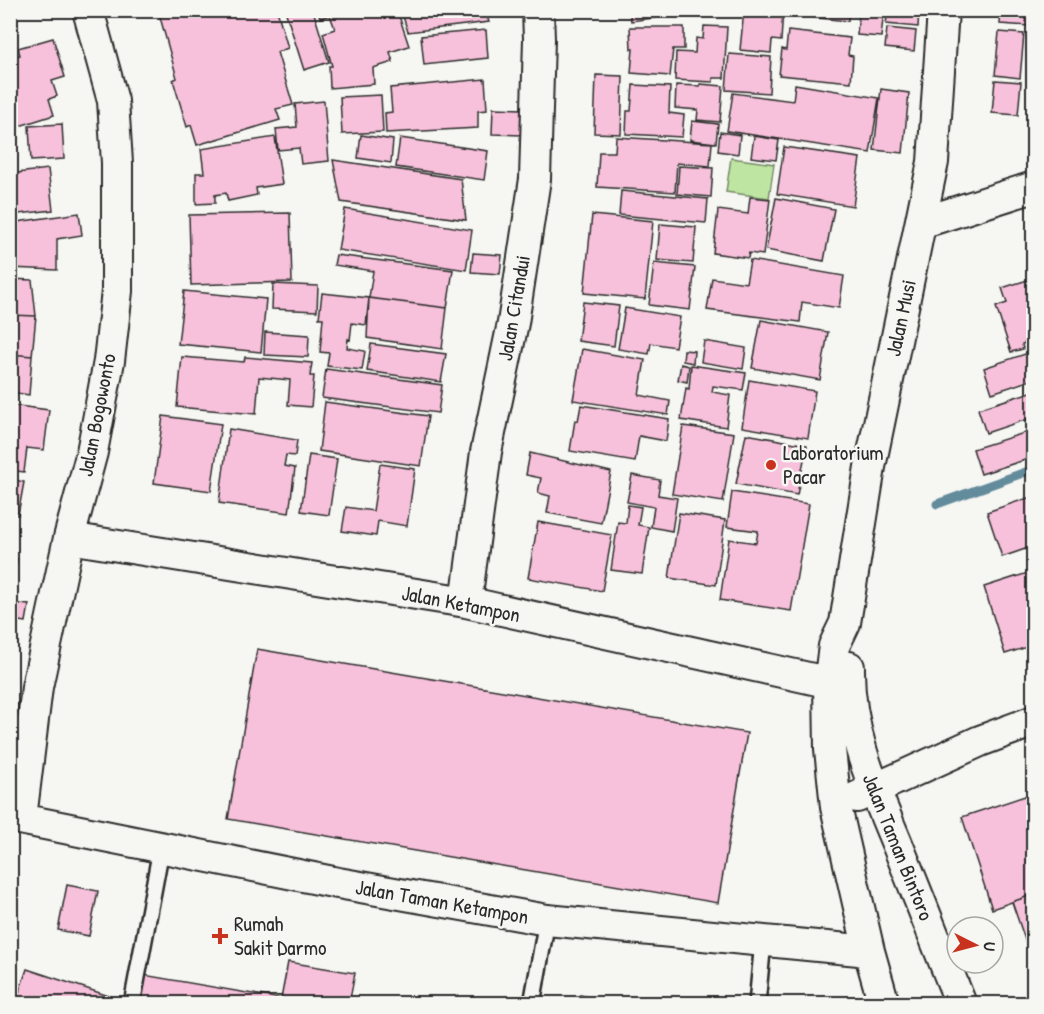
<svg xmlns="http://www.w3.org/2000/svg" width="1044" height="1014" font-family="'Patrick Hand',sans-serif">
<rect width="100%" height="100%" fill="#f6f6f2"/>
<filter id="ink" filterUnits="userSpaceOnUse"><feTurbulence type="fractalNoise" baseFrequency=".0167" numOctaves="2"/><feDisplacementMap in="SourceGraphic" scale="12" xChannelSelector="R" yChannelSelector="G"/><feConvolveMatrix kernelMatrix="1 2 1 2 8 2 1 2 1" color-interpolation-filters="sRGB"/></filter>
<g filter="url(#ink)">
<path fill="#bee6a2" stroke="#748866" stroke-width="1.5" d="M731,158L774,164L769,198L726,192Z"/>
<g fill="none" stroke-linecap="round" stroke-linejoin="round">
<path stroke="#628b9c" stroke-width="9" d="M937,504L1034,469"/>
</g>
<path fill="#f7c1db" stroke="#2b2b2b" stroke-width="1.5" d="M158,10H277L288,48L277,52L293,105L276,109L280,120L197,145L191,125L187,127L173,80L177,78Z
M285,10H313L329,62L304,70Z
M318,10H397L409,46L390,52L393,62L373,68L374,84L330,88L329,66H332L323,33L335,29L330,15L320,18Z
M401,10H485L489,22L408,32Z
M629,10H712L631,21Z
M744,10H783L781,41L772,40L771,53L740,50Z
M789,10H849L848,21L788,15Z
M859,10H884L881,37L857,35Z
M888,10H919L918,27L886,24Z
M1001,10H1030L1029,26L1000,24Z
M704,26L727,27L724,78H713V82L675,80L676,52L695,53L696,38L703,39Z
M630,27H684V49H673L670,76L631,73L633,49H631Z
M887,28L916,31L914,51L885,48Z
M486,30L488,58L424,65L421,36Z
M788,31L850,38L848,55L853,56L851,82L779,75L782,49L786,50Z
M999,32L1024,34L1020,78L995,75Z
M53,38L65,77L52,81L57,96L49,99L54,115L10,129V58L20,55L18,48Z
M729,54L771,57L769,93L726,90Z
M596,75L623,76L621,134L594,133Z
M485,79L487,110L478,111V128L386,133L385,113L392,112L390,88Z
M995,80L1021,82L1018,115L992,113Z
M700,84L723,86L720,122L697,120L698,110L675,108L676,85L700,86Z
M795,84L879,98L870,153L727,131L733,93L793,101Z
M633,85L670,87L669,113L684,115L682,137L626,134L627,111H631Z
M881,89L909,93L903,153L874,150Z
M381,95L383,132L342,134L340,97Z
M324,101L329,161L301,164L299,148L278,150L276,129L297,127L295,104Z
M493,108L522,109L521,135L492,134Z
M692,121L718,124L716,143L690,140Z
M62,124L64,159L31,161L29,126Z
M720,132L740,135L738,154L718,151Z
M361,135L393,140L391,163L358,158Z
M754,136L779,140L776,160L751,157Z
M275,137L282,184L256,188L257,195L228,201L226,193L215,195V203L196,204V173H204L201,149Z
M616,137L712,143L710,166L677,163L675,192L597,187L599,152H615Z
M400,138L488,151L484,180L396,167Z
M784,147L860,158L853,206L777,194Z
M333,160L461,179L466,220L341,202Z
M679,166L713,168L711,197L677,194Z
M48,169L53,210L10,215V174Z
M621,191L708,199L706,223L619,215Z
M750,197L770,199L763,255L749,253L748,258L713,253L718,210L748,214Z
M776,198L834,209L824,261L766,250Z
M345,209L472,230L466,270L338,250Z
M79,213L82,235L57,239V270L10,268V223Z
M290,213L292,282L191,285L189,215Z
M592,215L653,221L645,299L584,293Z
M660,224L696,227L693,263L657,260Z
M473,253L502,255L500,274L471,272Z
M336,255L453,270L447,308L369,298L373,271L334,265Z
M750,260L844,276L839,308L802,302L800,322L707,310L712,278L746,283Z
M654,263L695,267L690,310L649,305Z
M1034,278V340L1022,344L1023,349L1011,352L996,307L1007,303L1002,288Z
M10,279L32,280L36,316L10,315Z
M273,284L318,286L317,311L272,309Z
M184,291L266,299L261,352L178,344Z
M322,293L369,298L366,325L352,323L350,340L348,339L347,348L365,351L362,370L327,366L329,353L320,352L323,318H319Z
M369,298L447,308L442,349L367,338Z
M583,302L619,306L614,346L578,341Z
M625,308L680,317L675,347L651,343L649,354L618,349Z
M10,315L36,316L32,356L10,354Z
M761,320L828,332L820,380L752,368Z
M265,332L309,335L308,357L264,355Z
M704,341L746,348L743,369L701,362Z
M371,344L446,354L441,382L367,371Z
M582,349L645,360L639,395L670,401L668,415L573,400Z
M684,350L694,351L693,363L683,361Z
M1034,351V379L992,393L984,368Z
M10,354L32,356L29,395L10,392Z
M182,357L244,362L245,357L312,363L310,376H314L311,407L288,405L290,380L259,377L256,414L177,407Z
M681,364L689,366L687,382L678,380Z
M691,365L746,373L743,390L713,386L712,392L730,395L726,427L681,420L686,388L689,389Z
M326,369L442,385L438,413L322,398Z
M749,380L815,391L808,438L742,427Z
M1034,391V417L986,433L978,409Z
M325,402L428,416L421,466L319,451Z
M10,405L49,410L44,450L27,448L24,472L10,470Z
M581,405L669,419L666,441L639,436L635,462L570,451L575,420L578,421Z
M163,416L221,424L211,491L154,483Z
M683,426L734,433L723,502L672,494Z
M229,429L297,440L295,456L286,455L284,466L295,468L289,513L219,503Z
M1034,430V457L981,474L973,449Z
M746,434L807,445L797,495L736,484Z
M530,453L611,472L601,523L547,513L550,496L538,493L541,478L526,475Z
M309,455L337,459L329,515L301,511Z
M380,464L415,469L407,526L378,521L376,536L342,531L346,507L373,511Z
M632,475L660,480L658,495L677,498L672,531L651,527L654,507L627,502Z
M10,479L24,482L18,515L10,514Z
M732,492L809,504L791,611L720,600L729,539L756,543L758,531L727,527Z
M1034,496V546L1002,557L987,512Z
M628,505L641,507L638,525L649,527L642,574L611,570L618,522L626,523Z
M679,513L725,520L716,585L669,578Z
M538,522L612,535L602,591L528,578Z
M10,558L17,559L10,599Z
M1034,571V645L1005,654L984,587Z
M10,603L29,605L26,622L10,620Z
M257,649L747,733L718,903L228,819Z
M1034,793V894L992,909L962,817Z
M67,885L98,891L89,936L58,930Z
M1034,894V966L1012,902Z
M288,962L355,973L349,1004H139L144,975L281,999Z
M27,969L109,996L107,1004H15Z
M580,995L620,1004H578Z"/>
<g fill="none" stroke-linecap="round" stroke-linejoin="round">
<g stroke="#2b2b2b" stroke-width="20">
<path id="service" d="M132,1004L161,849
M532,1004L547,920
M757,1004L763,941"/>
</g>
<g stroke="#2b2b2b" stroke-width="34">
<path id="minor" d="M921,223L1034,187
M69,538L466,602L849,687
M466,602L486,452L513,323L535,179L539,39L538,10
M849,667C848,732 874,788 898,846C919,899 940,951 961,1004
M857,797L980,741L1034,721
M10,817L338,883L547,920L869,951
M21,818L37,687L69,538L92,452L109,361L117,291V163L113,101L88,10
M884,1004L869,951L836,807L830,749L829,684L834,646L845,623L870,467L933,162L943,10"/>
</g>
<use href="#service" stroke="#f6f6f2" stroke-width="15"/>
<use href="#minor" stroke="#f6f6f2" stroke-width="30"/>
</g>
</g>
<g fill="#c8321e" stroke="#f6f6f2" stroke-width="2">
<circle cx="771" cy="465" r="6"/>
<path d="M217 927h6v6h6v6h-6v6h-6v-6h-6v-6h6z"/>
</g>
<g text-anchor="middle" stroke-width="5" stroke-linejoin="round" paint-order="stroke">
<g font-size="21" fill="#2b2b2b" stroke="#f6f6f2">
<text transform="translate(514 308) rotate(-80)" y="7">Jalan Citandui</text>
<text transform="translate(901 318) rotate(-78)" y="7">Jalan Musi</text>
<text transform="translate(97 415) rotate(-79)" y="7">Jalan Bogowonto</text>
<text transform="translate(461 604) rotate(11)" y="7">Jalan Ketampon</text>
<text transform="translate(898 847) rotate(68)" y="7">Jalan Taman Bintoro</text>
<text transform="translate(442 902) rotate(10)" y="7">Jalan Taman Ketampon</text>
</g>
<g font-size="21" fill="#2b2b2b" stroke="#f6f6f2" text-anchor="start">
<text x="783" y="460">Laboratorium<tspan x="783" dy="24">Pacar</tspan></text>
<text x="234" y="931">Rumah<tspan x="234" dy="24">Sakit Darmo</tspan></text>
</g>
</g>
<rect width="1044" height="1014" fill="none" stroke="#f6f6f2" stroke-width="36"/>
<rect x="18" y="18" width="1008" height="978" fill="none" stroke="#2b2b2b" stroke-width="2" filter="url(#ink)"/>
<g transform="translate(975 945) rotate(96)"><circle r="28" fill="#f6f6f2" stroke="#a5a5a2" stroke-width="1.5"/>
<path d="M0-4.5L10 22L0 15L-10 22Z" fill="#c8321e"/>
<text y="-9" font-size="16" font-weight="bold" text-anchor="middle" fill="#2b2b2b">U</text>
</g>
</svg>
